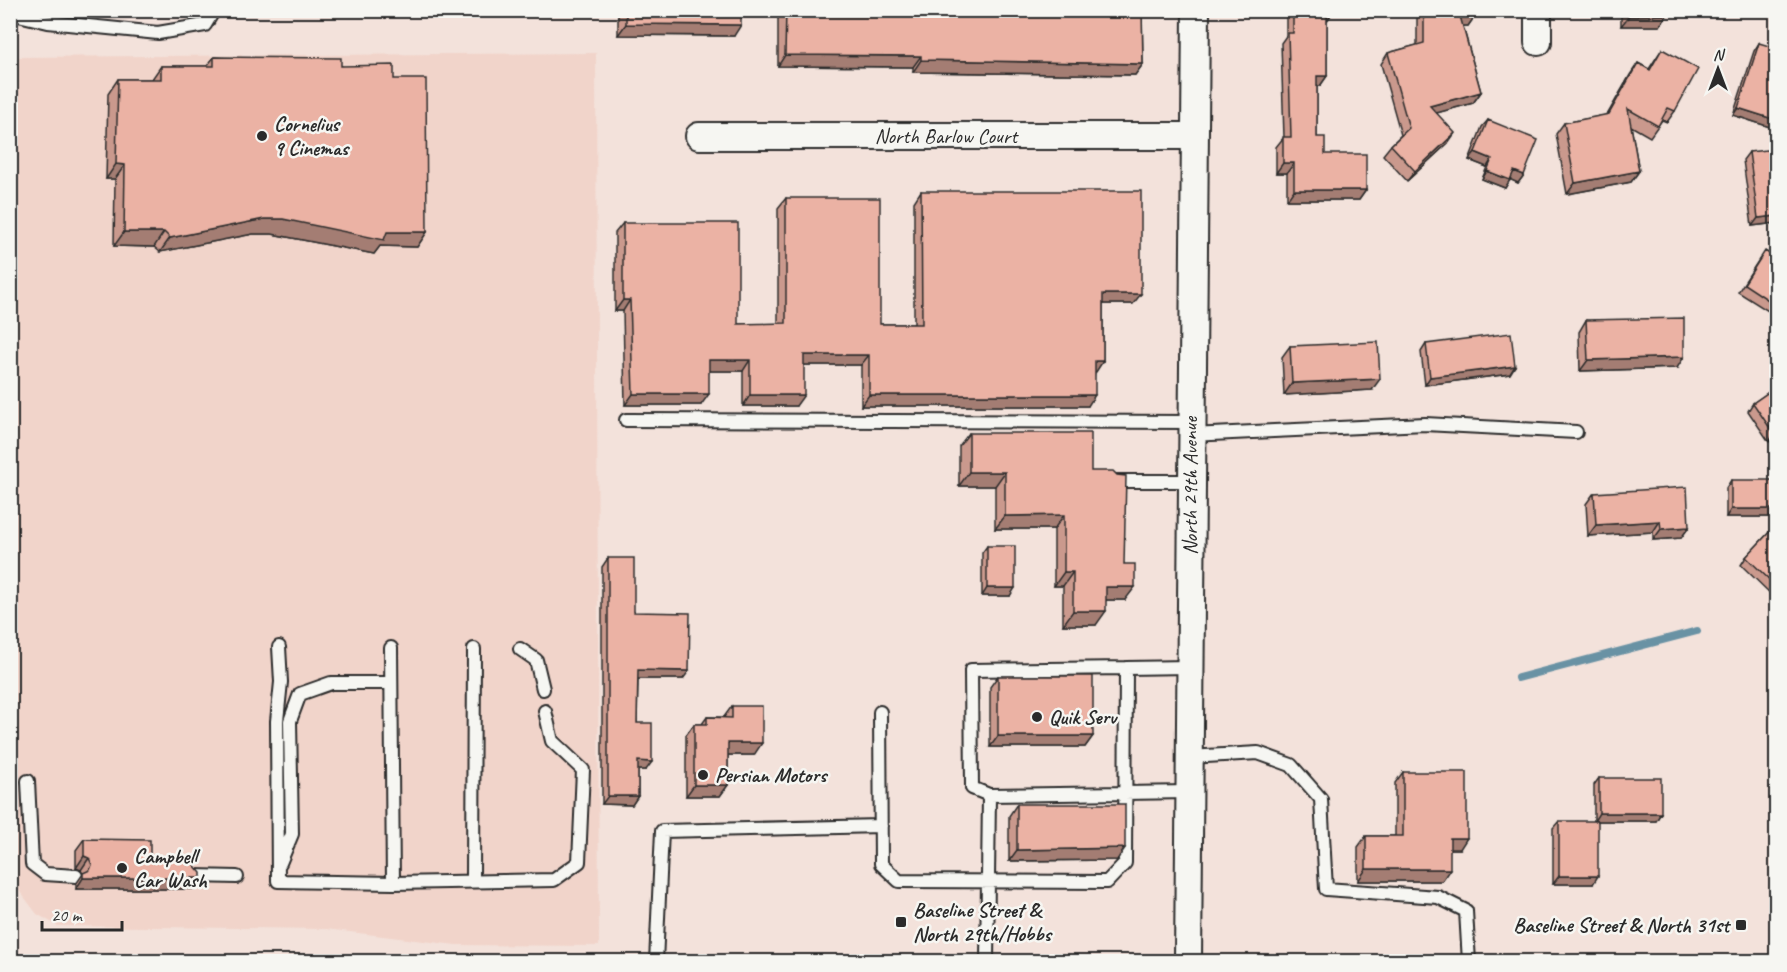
<svg xmlns="http://www.w3.org/2000/svg" width="1787" height="972" font-family="Caveat,sans-serif">
<rect width="100%" height="100%" fill="#f3e2db"/>
<filter id="ink" filterUnits="userSpaceOnUse"><feTurbulence type="fractalNoise" baseFrequency=".0167" numOctaves="2"/><feDisplacementMap in="SourceGraphic" scale="12" xChannelSelector="R" yChannelSelector="G"/><feConvolveMatrix kernelMatrix="1 2 1 2 8 2 1 2 1" color-interpolation-filters="sRGB"/></filter>
<g filter="url(#ink)">
<path fill="#f1d4ca" d="M596,53L599,946L456,945L326,929L58,926L37,914L18,889L10,866V57Z"/>
<g fill="none" stroke-linecap="round" stroke-linejoin="round">
<path stroke="#6992a4" stroke-width="8" d="M1518,678L1697,631"/>
<g stroke="#2b2b2b" stroke-width="16">
<path id="service" d="M10,13L48,22L158,33L205,25L214,10
M626,420L1190,422
M1191,435L1425,424L1576,432
M1112,481H1190
M279,647L281,682L277,721L278,881L393,883L554,880L579,862L583,770L552,741L545,711
M391,648L393,883
M520,649L536,660L543,689
M1126,668L1189,667
M880,712L881,864L899,881L1107,882L1125,863L1126,668L971,670L972,788L989,795
M1189,757L1258,753L1291,765L1321,799L1326,889L1438,897L1466,911L1469,962
M28,781L32,864L45,874L76,876
M280,863L292,834L290,721L300,694L331,683H391
M194,876L237,877
M473,880L474,649
M656,962L662,831L881,826
M987,962L989,795L1189,792"/>
</g>
<g stroke="#2b2b2b" stroke-width="30">
<path id="minor" d="M1538,42V10
M699,136H1194
M1188,962L1196,10"/>
</g>
<use href="#service" stroke="#f6f6f2" stroke-width="12"/>
<use href="#minor" stroke="#f6f6f2" stroke-width="26"/>
</g>
<path fill="#ca998d" stroke="#2b2b2b" stroke-width="1.5" d="M618,10H741L734,36L618,35Z
M778,10H1142L1143,64L1135,75L913,72V67L778,66Z
M1286,10H1332V13L1327,21V76L1320,86H1317V137L1325,154L1366,190L1359,200H1287V173H1276V147L1284,137L1281,43L1286,36Z
M1417,10H1475V16L1468,26H1463L1481,92L1473,103L1436,113L1448,143L1407,181L1383,155L1391,145L1401,135L1381,64L1388,53L1417,45Z
M1621,10H1667L1660,26H1621Z
M1759,43L1776,129L1733,115L1754,51Z
M1662,49L1675,111L1667,122L1662,120L1650,137L1631,126L1639,171L1631,182L1567,194L1556,134L1564,123L1607,115L1630,75L1638,63L1649,69Z
M214,57L341,66L394,79L427,232L417,247L380,246L374,254L272,234H253L160,252L154,247L114,246L115,179H106L108,94L118,79H152L161,66H207Z
M1488,120L1524,175L1518,183L1510,179L1505,188L1482,179L1487,167L1469,160L1482,127Z
M1749,152L1776,223L1752,226L1743,160Z
M921,191L1133,304H1103V361L1095,372L1088,406H861V365H804L796,406H743V371H709L701,405H625L623,311H615V233L623,223L738,324H778V208L786,198L880,324H914V202Z
M1760,258H1776V316L1738,292Z
M1586,320L1677,368L1580,371L1579,332Z
M1426,344L1510,374L1425,385L1421,352Z
M1290,346L1372,390L1284,395L1282,357Z
M1776,387V436L1769,442L1748,411L1753,403Z
M969,433L1091,471L1124,564L1125,600H1106L1096,625H1063V586H1054V529H995V486H959V446Z
M1731,480L1776,517H1726V488Z
M1594,493L1689,527L1681,538L1653,540V532L1588,536L1586,504Z
M1776,525V599L1741,565L1746,557Z
M987,546L1010,596H982V553Z
M608,558L634,612L683,679H638L637,723L646,770H638V796L632,805L602,804V567Z
M998,676L1093,736L1085,747H990V687Z
M732,706L754,755H728V785L720,796H686V735L694,724H702L707,717H724Z
M1403,772L1460,849H1450L1442,881H1358V847L1366,836H1395V783Z
M1599,778L1661,813L1656,821H1594V785Z
M1017,804L1117,860L1009,861V816Z
M1559,821L1593,884H1553V828Z
M84,839L150,856L201,857L195,866L201,878L194,889H76V884L83,874L81,870L76,868V850Z"/>
<path fill="#a47d73" stroke="#2b2b2b" stroke-width="1.5" d="M1327,13H1332L1325,23Z
M1667,15L1660,26H1621L1629,16Z
M1460,16H1475L1468,26H1452Z
M626,24L741,25L734,36L618,35Z
M785,55L921,56L913,67L778,66Z
M921,60L1143,64L1135,75L913,72Z
M1317,76H1327L1320,86H1310Z
M1481,92L1473,103L1422,117L1430,106Z
M1738,108L1776,120V129L1733,115Z
M1455,133L1448,143L1407,181L1415,171Z
M1475,152L1492,159L1487,167L1469,160Z
M1283,163H1294L1287,173H1276Z
M116,164L125,165L115,179H106Z
M1487,171L1510,180L1505,188L1482,179Z
M1514,171L1524,175L1518,183L1509,179Z
M1639,171L1631,182L1567,194L1575,183Z
M1294,190H1366L1359,200H1287Z
M1776,216V223L1752,226L1758,218Z
M264,219H283L387,232H427L417,247L380,246L374,254L272,234H253L160,252L170,238Z
M124,232H164L154,247L114,246Z
M1103,294H1141L1133,304H1096Z
M623,300H630L623,311H615Z
M804,355H869L861,365H797Z
M1684,357L1677,368L1580,371L1588,360Z
M709,360H750L743,371H701Z
M1095,361H1103L1096,372H1087Z
M1515,366L1510,374L1425,385L1430,377Z
M1380,379L1372,390L1284,395L1292,383Z
M633,394H709L701,405H625Z
M750,395H804L796,406H743Z
M869,395H1095L1088,406H861Z
M1776,432V436L1769,442L1774,434Z
M969,472H1005L995,486H959Z
M1731,509H1776V517H1726Z
M1064,515L1054,529H995L1005,516Z
M1660,521L1653,532L1588,536L1596,525Z
M1689,527L1681,538L1653,540L1661,529Z
M1064,572H1073L1063,586H1054Z
M1106,587H1135L1125,600H1096Z
M987,588H1015L1010,596H982Z
M1073,611H1106L1096,625H1063Z
M638,670L689,671L683,679H632Z
M998,736H1093L1085,747H990Z
M728,743H762L754,755H720Z
M638,761L652,762L646,770H632Z
M694,785H728L720,796H686Z
M608,796H638L632,805L602,804Z
M1599,813H1661L1656,821H1594Z
M1450,838H1467L1460,849H1442Z
M1125,848L1117,860L1009,861L1017,850Z
M84,856L89,858L81,870L76,868Z
M201,857L193,868L195,860Z
M1366,869H1450L1442,881H1358Z
M1559,876H1598L1593,884H1553Z
M83,878H201L194,889H76Z"/>
<path fill="#ebb2a4" stroke="#2b2b2b" stroke-width="1.5" d="M626,10H741V25L626,24Z
M786,10H1142L1143,64L921,60V56L785,55Z
M1293,10H1332V13H1327V76H1317V137H1325V154H1366V190H1294V163H1283V137H1291L1288,33H1293Z
M1424,10H1475V16H1460L1481,92L1430,106L1455,133L1415,171L1391,145L1409,128L1388,53L1424,43Z
M1629,10H1667V15L1629,16Z
M1759,43L1776,48V120L1738,108Z
M1662,49L1698,69L1675,111L1668,108L1658,126L1628,109L1639,171L1575,183L1564,123L1609,114L1638,63L1650,70Z
M214,57L341,58V66L394,65V79H426L427,232H387L384,240L283,219H264L170,238L164,232H124L125,165L116,164L118,79H161V66H214Z
M1488,120L1538,140L1524,175L1514,171L1510,180L1487,171L1492,159L1475,152Z
M1776,149V216L1758,218L1749,152Z
M921,191H1141V294H1103V361H1095V395H869V355H804V395H750V360H709V394H633L630,300H623V223H738V324L786,323V198H880V324H922Z
M1765,251L1776,258V305L1744,284Z
M1684,318V357L1588,360L1586,320Z
M1511,333L1515,366L1430,377L1426,344Z
M1378,342L1380,379L1292,383L1290,346Z
M1776,387V432L1774,434L1753,403Z
M969,433H1091V471H1113L1117,475L1126,476L1124,564H1135V587H1106V611H1073V572H1064V515L1005,516V472H969Z
M1731,480H1776V509H1731Z
M1687,487L1689,527L1661,529L1660,521L1596,525L1594,493Z
M1776,525V586L1746,557Z
M987,546H1015V588H987Z
M608,558H634V612L690,613L689,671L638,670L637,723H652V762L638,761V796H608Z
M998,676H1093V736H998Z
M732,706H762V743H728V785H694V724H707V717L732,718Z
M1403,772H1467V838H1450V869H1366V836H1403Z
M1599,778H1661V813H1599Z
M1017,804H1125V848L1017,850Z
M1559,821H1598V876H1559Z
M84,839L150,840V856L201,857L195,860L194,865L201,873V878H83V873L90,870L92,865L89,858L84,856Z"/>
</g>
<g fill="#2b2b2b" stroke="#f6f6f2" stroke-width="2">
<circle cx="262" cy="136" r="6"/>
<circle cx="1037" cy="717" r="6"/>
<circle cx="703" cy="775" r="6"/>
<circle cx="122" cy="868" r="6"/>
<rect x="895" y="916" width="12" height="12" rx="3"/>
<rect x="1735" y="919" width="12" height="12" rx="3"/>
</g>
<g text-anchor="middle" stroke-width="5" stroke-linejoin="round" paint-order="stroke">
<g font-size="21" font-weight="bold" fill="#2b2b2b" stroke="#f6f6f2" text-anchor="start">
<text x="274" y="131">Cornelius<tspan x="274" dy="24">9 Cinemas</tspan></text>
<text x="1049" y="724">Quik Serv</text>
<text x="715" y="782">Persian Motors</text>
<text x="134" y="863">Campbell<tspan x="134" dy="24">Car Wash</tspan></text>
<text x="913" y="917">Baseline Street &amp;<tspan x="913" dy="24">North 29th/Hobbs</tspan></text>
<text x="1729" y="932" text-anchor="end">Baseline Street &amp; North 31st</text>
</g>
<g font-size="21" fill="#2b2b2b" stroke="#f6f6f2">
<text x="946" y="143">North Barlow Court</text>
<text transform="translate(1190 486) rotate(-90)" y="7">North 29th Avenue</text>
</g>
</g>
<rect width="1787" height="972" fill="none" stroke="#f6f6f2" stroke-width="36"/>
<rect x="18" y="18" width="1751" height="936" fill="none" stroke="#2b2b2b" stroke-width="2" filter="url(#ink)"/>
<g transform="translate(1718 69)" stroke="#f6f6f2" stroke-width="4.5" paint-order="stroke">
<path d="M0-4.5L10 22L0 15L-10 22Z" fill="#2b2b2b"/>
<text y="-9" font-size="16" font-weight="bold" text-anchor="middle" fill="#2b2b2b">N</text>
</g>
<path d="M42 921v9h80v-9" fill="none" stroke="#2b2b2b" stroke-width="3"/>
<text x="51" y="921" font-size="18" fill="#2b2b2b" stroke="#f6f6f2" stroke-width="4.5" paint-order="stroke">20 m</text>
</svg>
